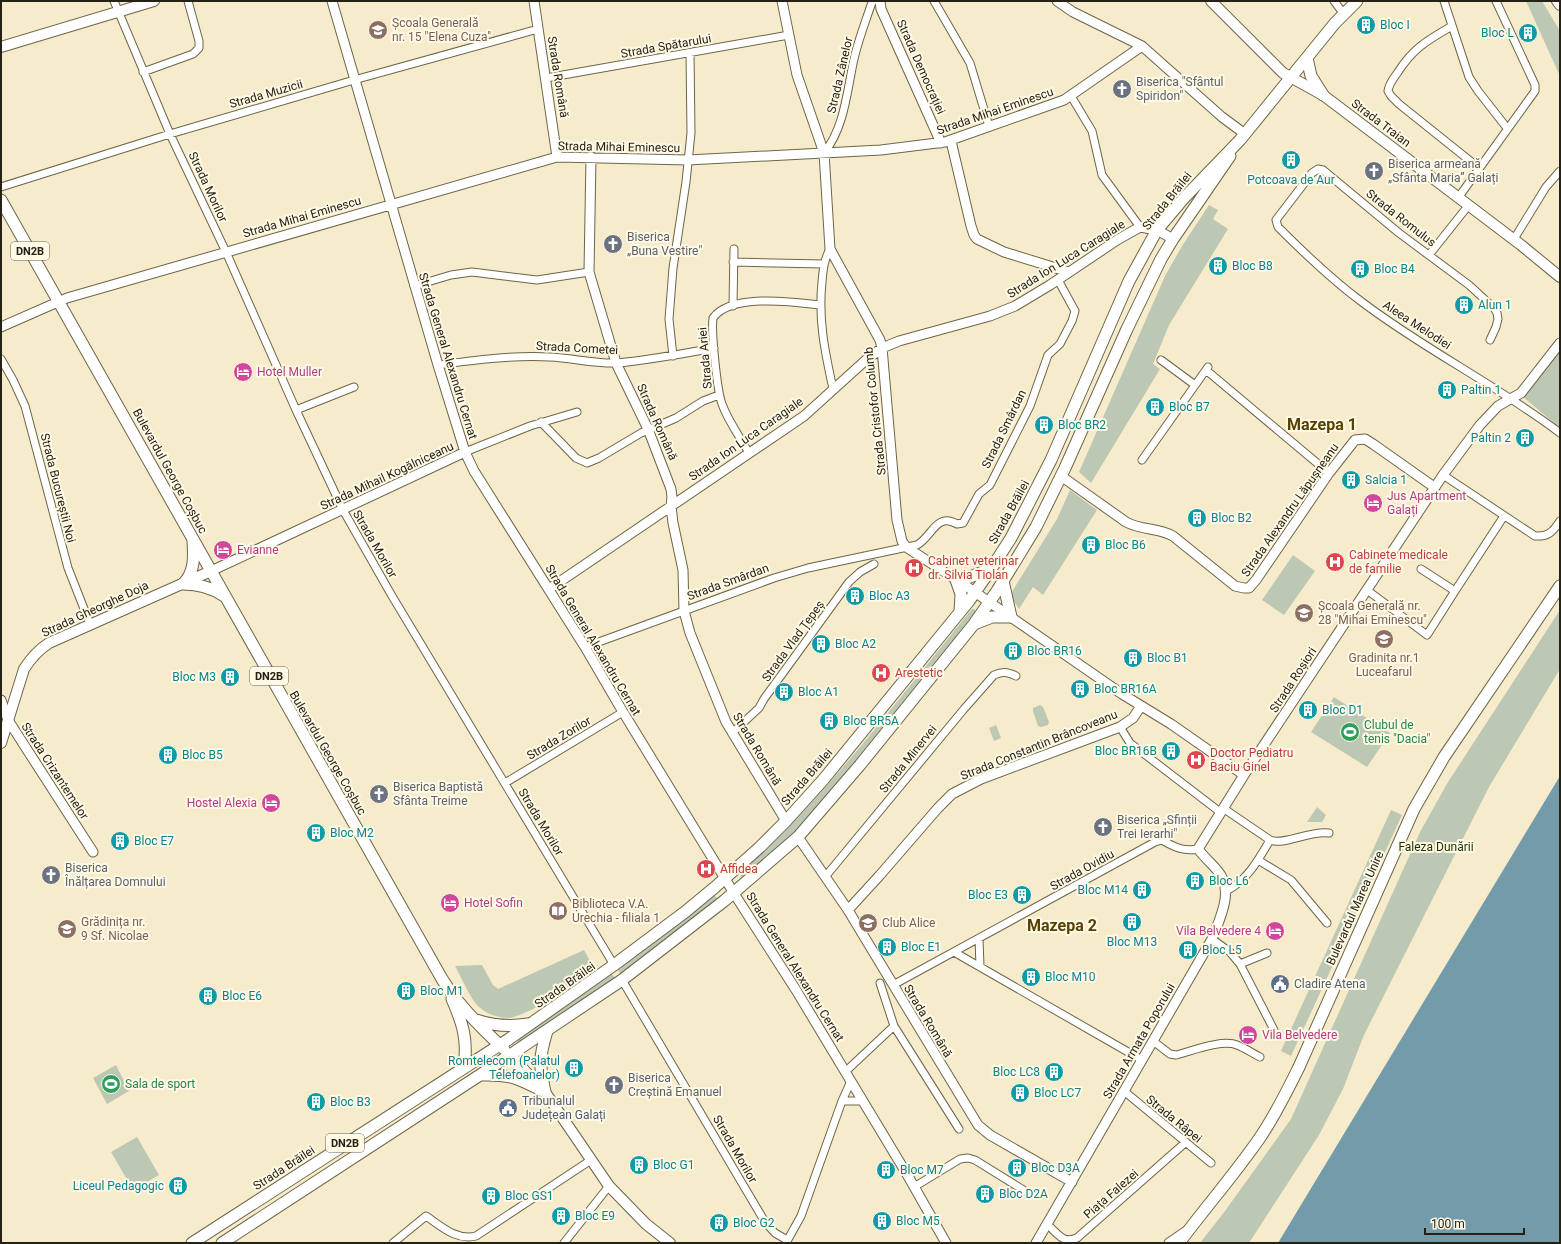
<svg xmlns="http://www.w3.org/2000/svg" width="1561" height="1244" font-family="Roboto,sans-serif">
<rect width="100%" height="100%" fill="#f6eccc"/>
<path fill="#bcc8b3" d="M1526,1H1542L1560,31V73L1559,74Z
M1209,205L1218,210L1213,219L1228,229L1169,325L1153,364L1160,369L1091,483L1079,472L1165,276L1182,246Z
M1560,346V428L1522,396Z
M1070,490L1097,510L1043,595L1033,587L1019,609L1010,595L1057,519Z
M1293,555L1315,571L1284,615L1262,600Z
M972,609H975V612L949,646L945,652L876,740L792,836L742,879L740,874C828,795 897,700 972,609Z
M1560,610V669L1489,787L1364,1035L1343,1089L1319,1135L1249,1243H1200L1225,1211L1291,1119L1420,832L1448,782Z
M1334,697L1390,733L1367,767L1311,732Z
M1040,705L1043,707L1049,722L1048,725L1041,727L1038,726L1033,711V708Z
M996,725L1001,738L994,741L989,728Z
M1317,807L1326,815L1322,822H1307Z
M1391,810L1402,815L1291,1056L1281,1051Z
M714,895L718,899L621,975L618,970Z
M584,950L595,970C577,982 529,1016 509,1018C497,1018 484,1013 476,1004C469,995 461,977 455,966L482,965L493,985L498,989Z
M611,974L614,976V979L519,1042L516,1040Z
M116,1065L129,1091L107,1104L93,1078Z
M137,1137L159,1175L133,1190L111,1152Z"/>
<path fill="#739baa" d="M1560,776V1243H1278Z"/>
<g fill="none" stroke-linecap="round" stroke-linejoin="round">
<g stroke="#6d6548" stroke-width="9">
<path id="minor" d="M114,1L170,134L226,252L296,410L343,510L392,596L614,965
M934,1L970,63L989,126
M1334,1L1343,13
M1444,1L1469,77L1478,91L1507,128
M1452,26C1428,40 1413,48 1398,72C1394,78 1389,83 1388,91L1391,96L1399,104L1479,168
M143,72L193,54L199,48V41L188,1
M546,78L789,35
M1071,96L1092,131L1102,175L1140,227
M824,153C845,127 847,90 854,59C858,41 865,23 871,5L873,1
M1,187L170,134L354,80L538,29
M1458,198L1535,91V85L1496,1
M1514,239L1546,187L1560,171
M830,249C824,260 823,270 822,282C818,320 825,352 833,389
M1429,255L1468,206
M733,262L824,264
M414,286L451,275L472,272L537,280L589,272
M733,306L734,249
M1490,340L1496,327L1498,319L1497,313L1494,308L1469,285L1399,233L1323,170L1318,169L1312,173L1276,220L1278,227C1305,254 1332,280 1362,302C1425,350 1497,385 1560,433
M673,356L669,319L673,268L686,182L691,133L690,53
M1,359L13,380L25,406L68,568L90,624
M1161,360L1195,385
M438,365C475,360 513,355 550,357C572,358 595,364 617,363C650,360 682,354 714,348
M1206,370L1329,473
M296,410L354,387
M541,422L576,458L587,463L599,458L641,433L676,418L703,401L719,395
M465,452L530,426L577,412
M749,453C740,437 728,421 722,404C717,390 711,332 713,318C731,293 794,302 820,305
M1142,460L1208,367
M1443,475L1535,536C1548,537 1553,532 1560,521
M1367,590L1427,635L1455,591L1421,569
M1455,591L1504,516
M585,647L774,578L808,568L917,545C932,537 936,512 957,524L963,523L979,494L990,485L1030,406L1048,355L1060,344L1072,321L1075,311L1058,280
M1120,727L1130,743L1220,812
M732,733L759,708L764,699L849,582L860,572L874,564
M505,783L623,712
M1223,808L1270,840C1283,846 1310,830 1329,833
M1258,860L1291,880L1327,923
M825,877L964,709L994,675C1003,671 1008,672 1016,676
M1226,891C1247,881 1259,859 1270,840
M979,938L980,967
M1212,939L1230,952L1240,964L1274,1030
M954,952L1142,1060
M1240,964L1267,953
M622,980L765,1222L775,1233L787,1240
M880,983L894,1026L959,1129
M893,985L1155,842L1162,840C1174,847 1184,852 1198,849
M1153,1041L1170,1054L1176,1055C1192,1051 1222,1039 1237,1045C1245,1048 1252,1053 1260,1057
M845,1072L894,1026
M1124,1091L1211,1163
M842,1101H863
M914,1187L960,1159L968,1158L975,1160L1025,1191
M1048,1225C1058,1234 1063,1244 1077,1238L1186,1142
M393,1243L426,1216C441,1226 456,1241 476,1236L591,1160
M564,1243L609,1186
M786,1243L801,1216L842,1101L851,1081"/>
</g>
<g stroke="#6d6548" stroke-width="11">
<path id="tertiary" d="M332,1L438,365L465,452L474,471L585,647L623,712L735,895L796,990L908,1176L946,1243
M534,1L557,157
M782,1L797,75L824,153L830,249L880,340L882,348L897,520L902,541L906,547L966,586L1122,694L1171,724L1244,775L1443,475L1480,425L1498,406L1521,393L1560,343
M880,1L881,9L941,143
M1057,1L1073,12L1142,46L1222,117L1245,134
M951,141L971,226L974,235L977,239L1004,252L1069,272
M591,157L589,272L616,363L648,429L671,489L672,497L671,506L673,523L683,570L684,611L690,633L726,722L786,821
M1,327L67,298L557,157L688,160L881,150L945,142L1064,100L1142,46
M1061,476L1126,522C1143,531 1157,527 1173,536L1235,586L1244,588H1249L1256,580L1329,473L1355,440L1365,439L1373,444L1434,487
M211,571L465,452
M549,589L804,416L867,359L882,348L899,341L990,316L1015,306L1050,285L1117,240L1140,227L1157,230L1173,239
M1,700L8,720L93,852
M798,837L848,910L978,1125L990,1135L1072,1182
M848,910L880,875L938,808L952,794L981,779L1120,727L1133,718L1141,706
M1036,1243L1212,939C1220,918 1235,890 1217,870C1211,863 1204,857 1198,849L1244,775
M1169,1243L1185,1232"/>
</g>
<g stroke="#6d6548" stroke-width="12">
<path id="secondary" d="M1211,1L1283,73L1323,95L1521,245L1560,277
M1557,1L1560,5
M1,47L154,1
M1,743L24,669C31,658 38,650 49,643L211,571
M510,1055L545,1092L609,1186L646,1224L670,1243"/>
</g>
<g stroke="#6d6548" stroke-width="13">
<path id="primary" d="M1307,58L1311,76L1323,95
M1,200L442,979C458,1005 481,1028 504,1049
M183,584C195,572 194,557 193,541
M183,584C199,584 211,587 224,596
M960,612L961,594L956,580L967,578L991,569
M974,624L992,617H1011L1003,581
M452,999C463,1024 468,1040 464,1068
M476,1020C494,1026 510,1027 528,1024
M480,1075C511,1074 518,1078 545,1092
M545,1092C539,1064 539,1058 547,1031
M192,1243L509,1039L614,965L685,912L714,888L760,847L786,821L823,780L969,601L991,569L1011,538L1051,460L1129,281L1157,230L1184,198L1240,140L1335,23L1357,1
M222,1243L480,1075L622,980L724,901L798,837L860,765L974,624L997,591L1036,527L1065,468L1127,329L1161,259L1173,239L1230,156
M1179,1243C1205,1208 1234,1175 1259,1139C1275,1116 1287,1091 1299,1067L1414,809L1444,757L1560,586"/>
</g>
<use href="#minor" stroke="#fff" stroke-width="7"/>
<use href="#tertiary" stroke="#fff" stroke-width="9"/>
<use href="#secondary" stroke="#fff" stroke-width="10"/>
<use href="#primary" stroke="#fff" stroke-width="11"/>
</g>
<defs>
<g id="building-disc" transform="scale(1)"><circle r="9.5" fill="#0f9aa8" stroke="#fff9e6"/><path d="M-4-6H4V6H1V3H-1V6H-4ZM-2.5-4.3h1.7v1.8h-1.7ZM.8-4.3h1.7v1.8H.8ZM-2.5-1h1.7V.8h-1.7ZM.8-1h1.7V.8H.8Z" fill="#fff"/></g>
<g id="school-disc" transform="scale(1)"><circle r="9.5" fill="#8d6e63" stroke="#fff9e6"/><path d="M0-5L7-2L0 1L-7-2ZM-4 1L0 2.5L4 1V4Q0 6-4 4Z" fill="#fff"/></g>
<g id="church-disc" transform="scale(1)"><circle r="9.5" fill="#6b7280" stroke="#fff9e6"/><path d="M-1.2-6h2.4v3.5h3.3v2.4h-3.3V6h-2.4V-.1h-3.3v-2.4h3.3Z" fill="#fff"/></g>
<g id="hotel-disc" transform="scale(1)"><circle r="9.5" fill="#d1479c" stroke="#fff9e6"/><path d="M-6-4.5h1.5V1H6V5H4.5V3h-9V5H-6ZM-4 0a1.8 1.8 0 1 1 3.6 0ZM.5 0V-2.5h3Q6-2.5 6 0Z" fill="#fff"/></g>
<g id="hospital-disc" transform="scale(1)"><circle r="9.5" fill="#e0444e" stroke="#fff9e6"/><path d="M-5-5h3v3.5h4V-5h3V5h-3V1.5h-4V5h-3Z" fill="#fff"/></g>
<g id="stadium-disc" transform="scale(1)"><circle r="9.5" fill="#2e9e5b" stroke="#fff9e6"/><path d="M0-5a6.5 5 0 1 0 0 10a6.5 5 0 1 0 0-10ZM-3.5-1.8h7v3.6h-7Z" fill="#fff"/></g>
<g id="library-disc" transform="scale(1)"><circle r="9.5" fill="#8d6e63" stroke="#fff9e6"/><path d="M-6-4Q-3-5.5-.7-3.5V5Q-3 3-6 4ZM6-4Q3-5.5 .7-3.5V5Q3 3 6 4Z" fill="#fff"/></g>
<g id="civic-disc" transform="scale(1)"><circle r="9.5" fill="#5c6f8a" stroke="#fff9e6"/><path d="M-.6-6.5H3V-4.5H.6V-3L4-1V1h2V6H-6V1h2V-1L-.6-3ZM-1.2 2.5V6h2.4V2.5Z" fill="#fff"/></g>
</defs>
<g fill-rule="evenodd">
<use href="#building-disc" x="1366" y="25"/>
<use href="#school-disc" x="378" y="30"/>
<use href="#building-disc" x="1528" y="33"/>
<use href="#church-disc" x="1122" y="89"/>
<use href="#building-disc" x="1291" y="160"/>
<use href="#church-disc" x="1374" y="171"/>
<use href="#church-disc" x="613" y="244"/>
<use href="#building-disc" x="1218" y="266"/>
<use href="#building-disc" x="1360" y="269"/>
<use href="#building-disc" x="1464" y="305"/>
<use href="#hotel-disc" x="243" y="372"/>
<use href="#building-disc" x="1447" y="390"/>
<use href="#building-disc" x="1155" y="407"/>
<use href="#building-disc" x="1044" y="425"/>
<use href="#building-disc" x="1525" y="438"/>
<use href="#building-disc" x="1351" y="480"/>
<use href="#hotel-disc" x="1373" y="503"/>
<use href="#building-disc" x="1197" y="518"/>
<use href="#building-disc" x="1091" y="545"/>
<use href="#hotel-disc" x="223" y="550"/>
<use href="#hospital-disc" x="1335" y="562"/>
<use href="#hospital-disc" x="914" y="568"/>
<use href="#building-disc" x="855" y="596"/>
<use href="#school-disc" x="1304" y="613"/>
<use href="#school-disc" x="1384" y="639"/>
<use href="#building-disc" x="821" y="644"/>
<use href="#building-disc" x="1013" y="651"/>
<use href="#building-disc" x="1133" y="658"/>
<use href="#hospital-disc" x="881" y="673"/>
<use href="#building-disc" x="230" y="677"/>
<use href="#building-disc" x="1080" y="689"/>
<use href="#building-disc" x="784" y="692"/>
<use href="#building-disc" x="1308" y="710"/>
<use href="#building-disc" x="829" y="721"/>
<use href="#stadium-disc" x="1350" y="732"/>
<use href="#building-disc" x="1171" y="751"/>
<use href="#building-disc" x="168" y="755"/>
<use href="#hospital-disc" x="1196" y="760"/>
<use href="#church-disc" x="379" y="794"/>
<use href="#hotel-disc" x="271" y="803"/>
<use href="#church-disc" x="1103" y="827"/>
<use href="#building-disc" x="316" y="833"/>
<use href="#building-disc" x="120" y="841"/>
<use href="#hospital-disc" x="706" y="869"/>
<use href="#church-disc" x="51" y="875"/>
<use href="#building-disc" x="1195" y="881"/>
<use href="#building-disc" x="1142" y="890"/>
<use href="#building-disc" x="1022" y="895"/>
<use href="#hotel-disc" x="450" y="903"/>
<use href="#library-disc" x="558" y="911"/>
<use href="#building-disc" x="1132" y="922"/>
<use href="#school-disc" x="868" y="923"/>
<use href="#school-disc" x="67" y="929"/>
<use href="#hotel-disc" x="1275" y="931"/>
<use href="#building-disc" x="887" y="947"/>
<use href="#building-disc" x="1188" y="950"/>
<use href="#building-disc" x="1031" y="977"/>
<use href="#civic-disc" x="1280" y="984"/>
<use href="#building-disc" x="406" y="991"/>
<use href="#building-disc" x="208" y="996"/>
<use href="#hotel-disc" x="1248" y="1035"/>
<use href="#building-disc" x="574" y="1068"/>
<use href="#building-disc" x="1054" y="1072"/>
<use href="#stadium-disc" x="111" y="1084"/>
<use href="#church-disc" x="614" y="1085"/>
<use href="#building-disc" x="1020" y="1093"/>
<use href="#building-disc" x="316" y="1102"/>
<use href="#civic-disc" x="508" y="1108"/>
<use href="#building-disc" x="639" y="1165"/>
<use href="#building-disc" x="1017" y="1168"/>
<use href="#building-disc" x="886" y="1170"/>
<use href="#building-disc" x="178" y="1186"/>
<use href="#building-disc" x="985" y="1194"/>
<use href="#building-disc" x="491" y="1196"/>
<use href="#building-disc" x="561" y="1216"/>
<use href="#building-disc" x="882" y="1221"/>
<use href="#building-disc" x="719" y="1223"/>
</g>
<g text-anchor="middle" stroke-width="4" stroke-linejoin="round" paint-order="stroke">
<g fill="#fff9e6" stroke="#666254" stroke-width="1">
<rect x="11" y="242" width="38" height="18" rx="3"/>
<rect x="250" y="667" width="38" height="18" rx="3"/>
<rect x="326" y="1134" width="38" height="18" rx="3"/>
</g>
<g font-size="11" font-weight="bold" fill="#252115">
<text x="30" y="255">DN2B</text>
<text x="269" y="680">DN2B</text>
<text x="345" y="1147">DN2B</text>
</g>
<g font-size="12" fill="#785e54" stroke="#fff9e6" text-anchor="start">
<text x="392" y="27">Școala Generală<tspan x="392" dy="14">nr. 15 "Elena Cuza"</tspan></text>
<text x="1318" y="610">Școala Generală nr.<tspan x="1318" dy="14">28 "Mihai Eminescu"</tspan></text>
<text x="1384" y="662" text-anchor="middle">Gradinita nr.1<tspan x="1384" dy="14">Luceafarul</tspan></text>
<text x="572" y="908">Biblioteca V.A.<tspan x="572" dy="14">Urechia - filiala 1</tspan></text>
<text x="81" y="926">Grădinița nr.<tspan x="81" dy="14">9 Sf. Nicolae</tspan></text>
<text x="882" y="927">Club Alice</text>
</g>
<g font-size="12" fill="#0d838f" stroke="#fff9e6" text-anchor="start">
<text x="1380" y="29">Bloc I</text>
<text x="1514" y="37" text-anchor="end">Bloc L</text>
<text x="1291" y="184" text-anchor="middle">Potcoava de Aur</text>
<text x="1232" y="270">Bloc B8</text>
<text x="1374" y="273">Bloc B4</text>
<text x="1478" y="309">Alun 1</text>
<text x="1461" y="394">Paltin 1</text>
<text x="1169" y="411">Bloc B7</text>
<text x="1058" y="429">Bloc BR2</text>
<text x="1511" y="442" text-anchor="end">Paltin 2</text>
<text x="1365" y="484">Salcia 1</text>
<text x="1211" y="522">Bloc B2</text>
<text x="1105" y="549">Bloc B6</text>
<text x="869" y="600">Bloc A3</text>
<text x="835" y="648">Bloc A2</text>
<text x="1027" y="655">Bloc BR16</text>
<text x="1147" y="662">Bloc B1</text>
<text x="216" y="681" text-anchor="end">Bloc M3</text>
<text x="1094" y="693">Bloc BR16A</text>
<text x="798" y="696">Bloc A1</text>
<text x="1322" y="714">Bloc D1</text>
<text x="843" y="725">Bloc BR5A</text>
<text x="1157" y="755" text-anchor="end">Bloc BR16B</text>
<text x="182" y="759">Bloc B5</text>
<text x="330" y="837">Bloc M2</text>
<text x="134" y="845">Bloc E7</text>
<text x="1209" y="885">Bloc L6</text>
<text x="1128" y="894" text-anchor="end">Bloc M14</text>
<text x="1008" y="899" text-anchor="end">Bloc E3</text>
<text x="1132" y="946" text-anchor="middle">Bloc M13</text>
<text x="901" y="951">Bloc E1</text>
<text x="1202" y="954">Bloc L5</text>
<text x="1045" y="981">Bloc M10</text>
<text x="420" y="995">Bloc M1</text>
<text x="222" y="1000">Bloc E6</text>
<text x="560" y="1065" text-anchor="end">Romtelecom (Palatul<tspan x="560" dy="14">Telefoanelor)</tspan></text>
<text x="1040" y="1076" text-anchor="end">Bloc LC8</text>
<text x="1034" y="1097">Bloc LC7</text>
<text x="330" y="1106">Bloc B3</text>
<text x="653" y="1169">Bloc G1</text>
<text x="1031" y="1172">Bloc D3A</text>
<text x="900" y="1174">Bloc M7</text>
<text x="164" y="1190" text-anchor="end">Liceul Pedagogic</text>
<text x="999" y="1198">Bloc D2A</text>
<text x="505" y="1200">Bloc GS1</text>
<text x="575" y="1220">Bloc E9</text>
<text x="896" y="1225">Bloc M5</text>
<text x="733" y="1227">Bloc G2</text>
</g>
<g font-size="12" fill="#252115" stroke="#fff9e6">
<text transform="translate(666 46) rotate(-10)" y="4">Strada Spătarului</text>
<text transform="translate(921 67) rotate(66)" y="4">Strada Democrației</text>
<text transform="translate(840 75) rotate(-77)" y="4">Strada Zânelor</text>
<text transform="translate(558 77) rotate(81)" y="4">Strada Română</text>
<text transform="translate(266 94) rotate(-16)" y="4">Strada Muzicii</text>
<text transform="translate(995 111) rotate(-19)" y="4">Strada Mihai Eminescu</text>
<text transform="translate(1381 123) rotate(37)" y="4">Strada Traian</text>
<text transform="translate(619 147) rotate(1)" y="4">Strada Mihai Eminescu</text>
<text transform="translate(208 187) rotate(65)" y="4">Strada Morilor</text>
<text transform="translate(1167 201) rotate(-51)" y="4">Strada Brăilei</text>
<text transform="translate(302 217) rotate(-16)" y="4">Strada Mihai Eminescu</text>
<text transform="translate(1401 218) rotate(38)" y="4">Strada Romulus</text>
<text transform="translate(1066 259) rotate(-32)" y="4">Strada Ion Luca Caragiale</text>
<text transform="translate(1417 325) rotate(33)" y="4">Aleea Melodiei</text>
<text transform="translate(577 348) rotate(3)" y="4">Strada Cometei</text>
<text transform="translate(448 356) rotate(73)" y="4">Strada General Alexandru Cernat</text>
<text transform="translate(705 358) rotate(-95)" y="4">Strada Ariei</text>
<text transform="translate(875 411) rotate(-96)" y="4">Strada Cristofor Columb</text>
<text transform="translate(657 422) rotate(66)" y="4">Strada Română</text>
<text transform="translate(1004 429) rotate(-64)" y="4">Strada Smârdan</text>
<text transform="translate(746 439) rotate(-35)" y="4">Strada Ion Luca Caragiale</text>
<text transform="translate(170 471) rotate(61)" y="4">Bulevardul George Coșbuc</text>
<text transform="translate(387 476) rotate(-25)" y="4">Strada Mihail Kogălniceanu</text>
<text transform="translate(58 488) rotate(76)" y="4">Strada Bucureștii Noi</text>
<text transform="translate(1290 510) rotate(-55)" y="4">Strada Alexandru Lăpușneanu</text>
<text transform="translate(1009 512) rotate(-61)" y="4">Strada Brăilei</text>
<text transform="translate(375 544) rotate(60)" y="4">Strada Morilor</text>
<text transform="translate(728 582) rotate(-20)" y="4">Strada Smârdan</text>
<text transform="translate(95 609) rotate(-25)" y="4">Strada Gheorghe Doja</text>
<text transform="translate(593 640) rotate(59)" y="4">Strada General Alexandru Cernat</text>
<text transform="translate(793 641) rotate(-54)" y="4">Strada Vlad Țepeș</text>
<text transform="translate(1293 680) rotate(-57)" y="4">Strada Roșiori</text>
<text transform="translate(559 738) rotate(-31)" y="4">Strada Zorilor</text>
<text transform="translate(1039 745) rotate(-22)" y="4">Strada Constantin Brâncoveanu</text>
<text transform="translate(757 749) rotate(59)" y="4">Strada Română</text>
<text transform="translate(328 753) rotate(60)" y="4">Bulevardul George Coșbuc</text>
<text transform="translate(908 759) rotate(-51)" y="4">Strada Minervei</text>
<text transform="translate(55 771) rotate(57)" y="4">Strada Crizantemelor</text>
<text transform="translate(807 777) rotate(-49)" y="4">Strada Brăilei</text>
<text transform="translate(541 822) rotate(59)" y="4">Strada Morilor</text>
<text transform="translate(1082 870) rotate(-29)" y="4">Strada Ovidiu</text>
<text transform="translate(1355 908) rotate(-66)" y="4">Bulevardul Marea Unire</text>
<text transform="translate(795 967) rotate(58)" y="4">Strada General Alexandru Cernat</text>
<text transform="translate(565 985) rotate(-35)" y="4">Strada Brăilei</text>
<text transform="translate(928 1021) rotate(59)" y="4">Strada Română</text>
<text transform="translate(1139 1041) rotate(-60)" y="4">Strada Armata Poporului</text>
<text transform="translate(1174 1119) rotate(39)" y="4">Strada Râpei</text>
<text transform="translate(735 1149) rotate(60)" y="4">Strada Morilor</text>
<text transform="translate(284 1168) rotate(-33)" y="4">Strada Brăilei</text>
<text transform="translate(1111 1194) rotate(-41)" y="4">Piața Falezei</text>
</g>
<g font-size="12" fill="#5b616d" stroke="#fff9e6" text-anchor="start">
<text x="1136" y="86">Biserica "Sfântul<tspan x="1136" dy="14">Spiridon"</tspan></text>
<text x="1388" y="168">Biserica armeană<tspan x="1388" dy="14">„Sfânta Maria” Galați</tspan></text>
<text x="627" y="241">Biserica<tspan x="627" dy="14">„Buna Vestire"</tspan></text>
<text x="393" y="791">Biserica Baptistă<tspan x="393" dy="14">Sfânta Treime</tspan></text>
<text x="1117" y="824">Biserica „Sfinții<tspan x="1117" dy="14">Trei Ierarhi"</tspan></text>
<text x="65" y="872">Biserica<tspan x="65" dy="14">Înălțarea Domnului</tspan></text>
<text x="628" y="1082">Biserica<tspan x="628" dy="14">Creștină Emanuel</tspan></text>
</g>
<g font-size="12" fill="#b23c85" stroke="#fff9e6" text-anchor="start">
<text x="257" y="376">Hotel Muller</text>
<text x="1387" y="500">Jus Apartment<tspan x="1387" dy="14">Galați</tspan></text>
<text x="237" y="554">Evianne</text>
<text x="257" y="807" text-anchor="end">Hostel Alexia</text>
<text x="464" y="907">Hotel Sofin</text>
<text x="1261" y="935" text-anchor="end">Vila Belvedere 4</text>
<text x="1262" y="1039">Vila Belvedere</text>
</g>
<g font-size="12" fill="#be3a42" stroke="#fff9e6" text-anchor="start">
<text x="1349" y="559">Cabinete medicale<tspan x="1349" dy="14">de familie</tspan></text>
<text x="928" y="565">Cabinet veterinar<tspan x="928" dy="14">dr. Silvia Tiolan</tspan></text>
<text x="895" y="677">Arestetic</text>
<text x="1210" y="757">Doctor Pediatru<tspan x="1210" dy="14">Baciu Ginel</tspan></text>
<text x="720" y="873">Affidea</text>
</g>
<g font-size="12" fill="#27864d" stroke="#fff9e6" text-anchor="start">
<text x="1364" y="729">Clubul de<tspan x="1364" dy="14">tenis "Dacia"</tspan></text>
<text x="125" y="1088">Sala de sport</text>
</g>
<g font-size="12" fill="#1a3100" stroke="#fff9e6">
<text x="1436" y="851">Faleza Dunării</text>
</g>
<g font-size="12" fill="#4e5e75" stroke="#fff9e6" text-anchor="start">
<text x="1294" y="988">Cladire Atena</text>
<text x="522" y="1105">Tribunalul<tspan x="522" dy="14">Județean Galați</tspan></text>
</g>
<g font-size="16" font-weight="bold" fill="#584000" stroke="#fff9e6">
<text x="1322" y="430">Mazepa 1</text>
<text x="1062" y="931">Mazepa 2</text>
</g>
</g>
<rect width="1561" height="1244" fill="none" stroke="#252115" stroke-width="4"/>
<path d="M1425 1228v6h99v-6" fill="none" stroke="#252115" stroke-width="2"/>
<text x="1431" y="1228" font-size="12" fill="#252115" stroke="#fff9e6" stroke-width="3" paint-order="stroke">100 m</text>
</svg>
